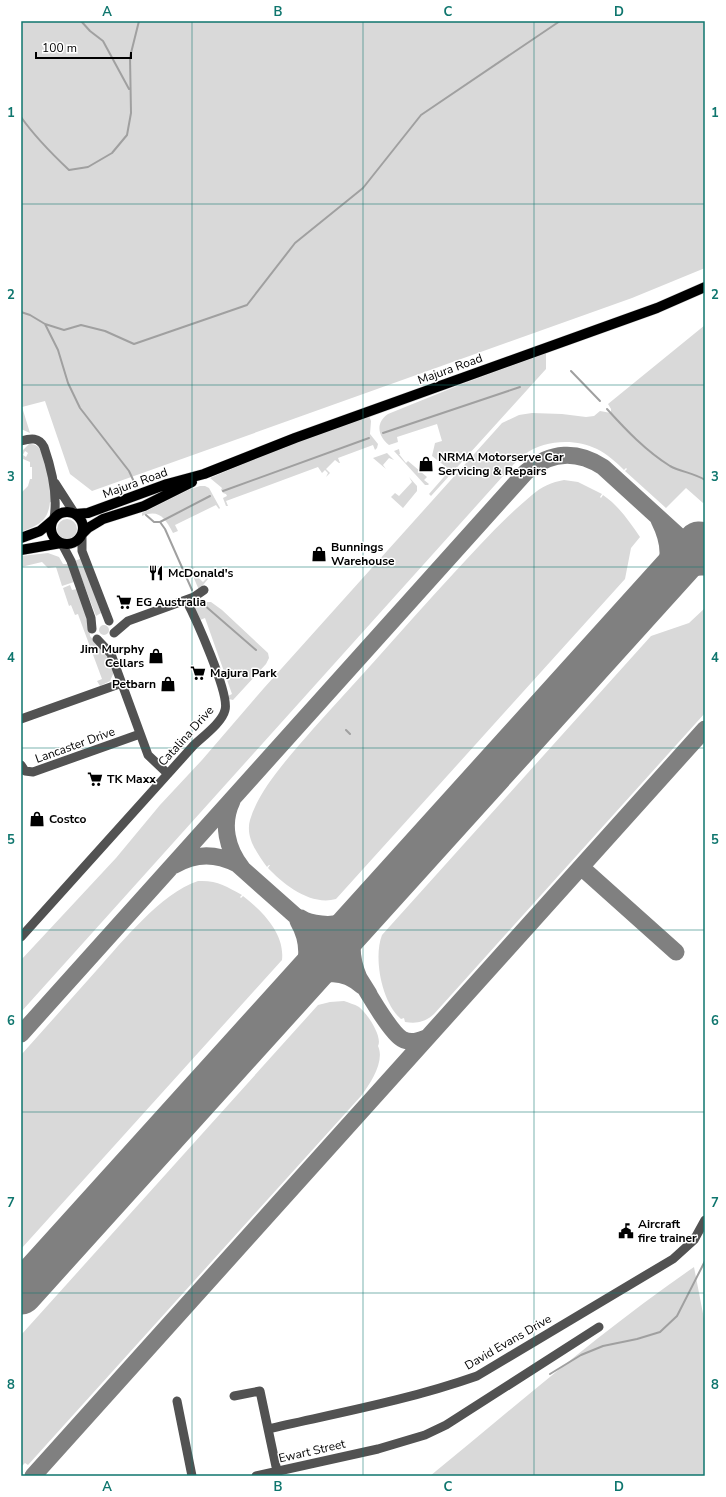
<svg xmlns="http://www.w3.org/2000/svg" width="726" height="1497" font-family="'Nunito Sans',sans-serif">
<rect width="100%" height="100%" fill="#fff"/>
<path fill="#d9d9d9" d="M21,21H705V268L632,298L92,491L70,474L45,401L22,407L30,433L21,429Z
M705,325V501L703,503L686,488L666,508L625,471L627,469L626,468L624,470C616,462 607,454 597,449C575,438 544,440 525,454C521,457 517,461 513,465L21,1012V960L116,858L160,805L202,760L264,688L502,423L519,415L532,413L562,414L586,417L594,416L600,411L611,413V409L608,404Z
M546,353V369L431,496L429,494L450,470L432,456L435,443L442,441L437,424L397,437L398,442L389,445C378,436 375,423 388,414L457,386Z
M369,416L371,421L370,434L378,444L377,448L375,450L373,445L338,458L340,463H339L335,460L326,469L330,473L326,477L328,473L325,470L322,473L318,467L226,501L228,506H226L223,498L227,496L226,494L223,493L221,490L222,488L210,478L243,464V462Z
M29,444C34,444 37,445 40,449C47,460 51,489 53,502H50C48,522 38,525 21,532V493L28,486L30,479H32V467H30V462L23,459V455L26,457L28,453L25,451L23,455V450Z
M399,449L400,454H399L406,463L408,461L427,477L424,480L429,484L428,485H425L394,451Z
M387,453L394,460L389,458L383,465L386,469L373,458Z
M409,477L417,486V491L403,508L391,497L395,493L399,496L412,482Z
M564,480L578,482L602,494L600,497L601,498L603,495C619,506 629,521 640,537L631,548L625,579L336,899C311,906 284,885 268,868L270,865H269L267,867C258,854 245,838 250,820C260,787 291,755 313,729C335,704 358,680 380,655C404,628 428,601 453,574C478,547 503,519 532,495C541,487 552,482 564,480Z
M200,486H205L209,488L220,508L219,509L216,505L175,525L178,531L173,533C165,518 159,509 142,516V513L188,490Z
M57 529a10 10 0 1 1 20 0a10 10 0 1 1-20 0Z
M48,553L59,557L63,564H68L74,582L62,586L56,567L48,568L42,562L21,567V556Z
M82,558L101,613L96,616L75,561Z
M195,567L191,571L203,582L207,578L208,579L199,590L190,569Z
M70,585L72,590L77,589L89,622L90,636L96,643L104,647L114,672L110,681L100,686L97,681L102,679L79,617L78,614L75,615L71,605L69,606L63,588Z
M200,602H211L222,610L268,653L269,658L266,664L233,700L229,699L228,696L232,694L205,618L200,620L195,611V605Z
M705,608V713L434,1014C425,1022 417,1024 405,1022L404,1018L401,1019C382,1003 373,958 382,935L651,636L689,623Z
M99 630a5 5 0 1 1 10 0a5 5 0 1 1-10 0Z
M198,881C217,880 226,886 242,895L240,897L241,898L243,896C262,911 285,933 282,960L21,1249V1055C46,1027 71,999 96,971C123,941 160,894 198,881Z
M344,1001C349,1003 354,1004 359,1007C367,1013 383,1037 378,1046C385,1061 371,1083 361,1096L28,1465L25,1463L21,1467V1335L318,1005L330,1002Z
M694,1267L705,1324V1476H430C517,1405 601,1331 694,1267Z"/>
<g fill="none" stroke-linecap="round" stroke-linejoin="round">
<path stroke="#a0a0a0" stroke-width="2" d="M81,21L90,31L103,41L129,89
M21,117C35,137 51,153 69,170L88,167L112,153L127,135L131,113L130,57L139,21
M21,312L30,315L45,324L58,350L68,383L80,408L129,471L135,484
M45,324L64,330L81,325L105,331L134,344L247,305L295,243L363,188L421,115L560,21
M571,371L600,401
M607,409C626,430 646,451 670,466C681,472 694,473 705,480
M383,433L520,387
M223,491L369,438
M146,515L154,522H160L165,529L192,590
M160,522L210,496
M203,604L256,650
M346,730L350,734
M550,1374L581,1355L603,1346L637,1339L660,1332L677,1316L705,1261"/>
<path stroke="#808080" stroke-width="17" d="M661,583C675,572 687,566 705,567
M648,597C669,570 675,552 659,520
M232,801C221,824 227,849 242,868
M175,865C195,853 216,853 237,864L342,957L359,978L369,994
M581,867L676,952
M375,901C371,905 366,910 363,915C349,934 350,957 359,978C367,991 390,1032 402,1039C411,1044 419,1041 428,1037
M301,918C307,922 314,923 321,924C357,929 381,895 402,872
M296,988C318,973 340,966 362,986
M288,997C308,975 313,947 298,921
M21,1034L526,472C551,451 577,450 603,467L693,549
M33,1476L705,729"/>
<path stroke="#808080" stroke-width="43" d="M21,1293L699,543"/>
<g stroke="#dbdbdb" stroke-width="11">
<path id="major" d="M51 528a16 16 0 1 1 32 0a16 16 0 1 1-32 0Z
M75,514L88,513L167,484L204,474L295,438L657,308L705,287
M83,533L88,528L103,519L144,506L192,482
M21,538L40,531L53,520
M21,550L61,543"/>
</g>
<path stroke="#525252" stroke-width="9" d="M21,441C31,438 39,437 44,447C52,470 58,495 54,518
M55,483L75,514
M82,535V551L109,621
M62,544L71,561L91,618L92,629
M114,633L128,621L194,597L204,590
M97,639L111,654L148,755L168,774
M21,719L122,683
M21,765L25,771L33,772L140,734
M21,937L193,746C202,737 222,723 225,710C230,694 195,617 186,600
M234,1396L260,1391L278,1476
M177,1401L192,1476
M268,1429C338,1413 409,1400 477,1376L673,1259L694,1240L705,1220
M256,1476L378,1449L425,1435L446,1425L599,1327"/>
<use href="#major" stroke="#000" stroke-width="10"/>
</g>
<path fill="none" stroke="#0f766e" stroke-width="1" stroke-opacity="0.55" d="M192,21V1476M363,21V1476M534,21V1476M21,204H705M21,385H705M21,567H705M21,748H705M21,930H705M21,1112H705M21,1293H705"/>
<defs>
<g id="shop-bare" transform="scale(1.2)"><path d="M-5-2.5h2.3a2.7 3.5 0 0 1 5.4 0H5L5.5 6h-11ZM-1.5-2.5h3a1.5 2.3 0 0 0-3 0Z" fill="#000" stroke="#fff" stroke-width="2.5" paint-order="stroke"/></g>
<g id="restaurant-bare" transform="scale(1.2)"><path d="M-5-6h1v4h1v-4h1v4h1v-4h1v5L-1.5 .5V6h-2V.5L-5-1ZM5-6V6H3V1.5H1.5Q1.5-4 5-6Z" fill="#000" stroke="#fff" stroke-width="2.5" paint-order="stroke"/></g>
<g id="supermarket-bare" transform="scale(1.2)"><path d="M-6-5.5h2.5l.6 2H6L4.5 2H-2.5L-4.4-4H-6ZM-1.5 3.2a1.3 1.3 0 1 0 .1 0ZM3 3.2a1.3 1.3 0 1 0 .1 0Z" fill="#000" stroke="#fff" stroke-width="2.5" paint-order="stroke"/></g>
<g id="civic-bare" transform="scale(1.2)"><path d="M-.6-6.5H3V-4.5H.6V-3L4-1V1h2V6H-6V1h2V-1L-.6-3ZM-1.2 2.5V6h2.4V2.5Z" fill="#000" stroke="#fff" stroke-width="2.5" paint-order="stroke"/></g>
</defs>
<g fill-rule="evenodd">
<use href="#shop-bare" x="426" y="464"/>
<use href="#shop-bare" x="319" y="554"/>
<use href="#restaurant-bare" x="156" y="573"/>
<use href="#supermarket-bare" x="124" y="602"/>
<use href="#shop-bare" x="156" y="656"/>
<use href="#supermarket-bare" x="198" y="673"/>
<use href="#shop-bare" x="168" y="684"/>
<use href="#supermarket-bare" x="95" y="779"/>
<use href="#shop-bare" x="37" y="819"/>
<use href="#civic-bare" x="626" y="1231"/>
</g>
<g text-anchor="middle" stroke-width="3" stroke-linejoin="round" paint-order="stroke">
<g font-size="12" fill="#000" stroke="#fff">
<text transform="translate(450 369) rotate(-20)" y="4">Majura Road</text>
<text transform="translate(135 483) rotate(-20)" y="4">Majura Road</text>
<text transform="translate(186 736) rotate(-48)" y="4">Catalina Drive</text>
<text transform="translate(75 745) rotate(-20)" y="4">Lancaster Drive</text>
<text transform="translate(508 1342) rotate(-30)" y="4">David Evans Drive</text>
<text transform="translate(312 1451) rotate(-13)" y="4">Ewart Street</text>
</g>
<g font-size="12" font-weight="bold" fill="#000" stroke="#fff" text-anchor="start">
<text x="438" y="461">NRMA Motorserve Car<tspan x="438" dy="14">Servicing &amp; Repairs</tspan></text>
<text x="331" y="551">Bunnings<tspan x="331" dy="14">Warehouse</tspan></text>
<text x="168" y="577">McDonald's</text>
<text x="136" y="606">EG Australia</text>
<text x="144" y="653" text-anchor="end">Jim Murphy<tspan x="144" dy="14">Cellars</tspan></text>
<text x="210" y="677">Majura Park</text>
<text x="156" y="688" text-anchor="end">Petbarn</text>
<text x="107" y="783">TK Maxx</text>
<text x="49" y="823">Costco</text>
<text x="638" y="1228">Aircraft<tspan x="638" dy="14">fire trainer</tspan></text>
</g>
</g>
<rect width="726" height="1497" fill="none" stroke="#ffffff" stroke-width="44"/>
<path d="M36 52v6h95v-6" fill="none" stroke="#000000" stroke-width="2"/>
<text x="42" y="52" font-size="12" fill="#000000" stroke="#ffffff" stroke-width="3" paint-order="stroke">100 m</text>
<rect x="22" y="22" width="682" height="1453" fill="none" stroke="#0f766e" stroke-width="1.5"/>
<g font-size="13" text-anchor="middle" font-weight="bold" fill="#0f766e">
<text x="107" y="16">A</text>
<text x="278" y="16">B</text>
<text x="448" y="16">C</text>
<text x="619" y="16">D</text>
<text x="11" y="117">1</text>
<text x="715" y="117">1</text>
<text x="11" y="299">2</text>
<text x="715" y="299">2</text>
<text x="11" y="481">3</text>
<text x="715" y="481">3</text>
<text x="11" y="662">4</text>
<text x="715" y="662">4</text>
<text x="11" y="844">5</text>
<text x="715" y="844">5</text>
<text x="11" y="1025">6</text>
<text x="715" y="1025">6</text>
<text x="11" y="1207">7</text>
<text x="715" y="1207">7</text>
<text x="11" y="1389">8</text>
<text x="715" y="1389">8</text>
<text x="107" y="1491">A</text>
<text x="278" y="1491">B</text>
<text x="448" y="1491">C</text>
<text x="619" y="1491">D</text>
</g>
</svg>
